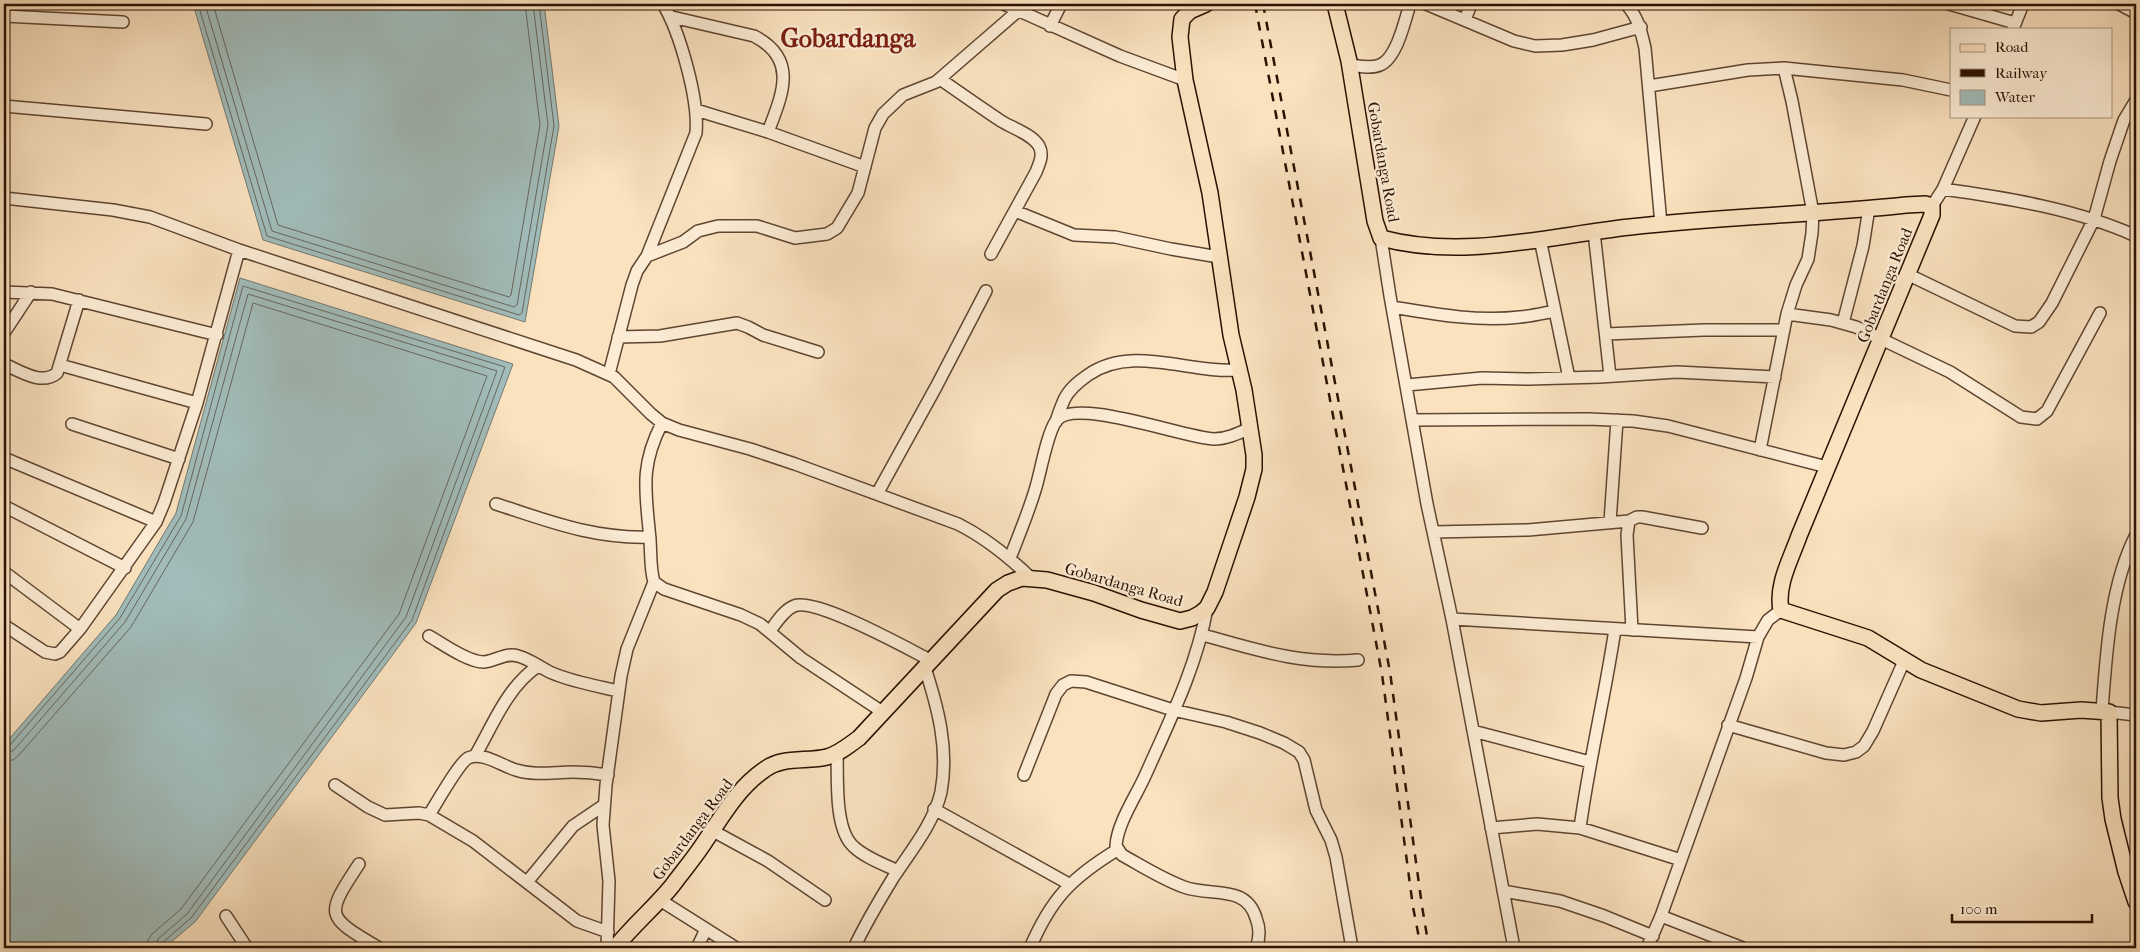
<svg xmlns="http://www.w3.org/2000/svg" width="2140" height="952" font-family="'IM FELL French Canon',serif">
<rect width="100%" height="100%" fill="#fae2bf"/>
<filter id="stains"><feTurbulence type="fractalNoise" baseFrequency=".004" numOctaves="4"/><feColorMatrix values="0 0 0 0 .2 0 0 0 0 .09 0 0 0 0 .02 0 0 0 .5 -.17"/></filter>
<radialGradient id="worn" r=".72"><stop offset=".6" stop-color="#630" stop-opacity="0"/><stop offset="1" stop-color="#630" stop-opacity=".3"/></radialGradient>
<path fill="#a1bcba" stroke="#727870" d="M193,4H544L559,126L525,322L263,240Z
M240,278L513,364L416,623L195,922L164,948H4V745L116,615L176,513Z"/>
<g fill="none" stroke-linecap="round" stroke-linejoin="round">
<path stroke="#66665e" stroke-width="1" d="M198,4L267,236L519,315L522,313L554,126L539,4
M205,4L272,231L514,307L517,305L548,125L533,4
M213,4L278,225L509,297L511,295L540,125L525,4
M4,747L10,745L120,618L181,516L243,286L505,367L412,620L191,918L163,942L161,948
M4,754L14,750L125,622L186,519L248,294L497,371L406,617L187,914L158,939L155,948
M4,761L13,760L19,755L131,627L193,522L253,303L487,376L399,614L181,909L152,934L148,940L147,948"/>
<g stroke="#5f4531" stroke-width="14">
<path id="minor" d="M1004,4L1120,56L1185,80
M1426,4L1514,41L1535,46L1562,45L1593,40L1641,27
M1626,4C1638,17 1641,31 1645,48L1661,224
M1949,4L2015,23
M2119,4L2136,13
M4,16L123,22
M672,17L754,36C799,59 782,95 768,132
M1465,20L1471,4
M1050,26L1061,4
M2013,29L2023,4
M1349,65C1359,66 1371,69 1380,65C1397,58 1405,20 1410,4
M940,79C960,93 980,107 1001,121C1012,128 1032,134 1039,146C1044,155 1039,164 1036,172L991,254
M1649,86L1748,70L1784,68L1903,80L1951,90
M4,106L206,124
M696,110L768,132L865,167
M1943,189C2008,198 2076,209 2136,236
M4,198L113,210L150,217L239,250L576,360L614,377L651,414L662,423L679,430L750,449L795,464L958,524C986,538 1008,556 1031,578
M1932,206L1943,189L1975,116
M1015,211L1074,235L1115,237L1171,249L1219,257
M1594,232L1610,376
M1381,238L1390,296L1427,504L1452,619L1514,948
M1540,239L1569,378
M647,256L696,133C699,100 680,32 663,4
M1907,274L2015,326L2031,327L2039,322L2052,303L2094,219L2110,161L2124,120L2136,100
M4,292L52,294L217,335
M1392,307C1434,314 1477,322 1520,317C1532,316 1544,313 1555,311
M1787,314L1831,320L1856,327L1950,372L2021,417L2037,419L2047,411L2100,313
M1843,323L1863,246L1869,208
M4,333L31,292
M1606,334L1704,330H1784
M618,337L660,336L737,323L748,327L763,335L818,352
M4,364C20,371 42,386 57,373L79,300
M60,365L197,403
M609,374L632,285L637,271L647,256L683,242L698,231L718,226H757L795,238L827,234L837,228L858,193L875,128L883,114L903,95L936,82L1018,11
M1407,385L1482,378L1529,379L1600,377L1677,372L1775,377
M1412,420L1589,419L1633,421L1668,426L1827,467
M1056,422C1058,414 1061,407 1064,400C1069,389 1078,382 1088,375C1133,344 1189,374 1239,370
M662,423C639,468 646,492 650,540C651,553 650,569 654,582L664,589L741,615L760,624L801,658L884,713
M72,424L179,459
M1760,450L1787,314L1796,285L1808,259L1812,233L1813,213L1792,101L1784,68
M4,458L156,522
M877,494L936,387L986,291
M496,504C549,521 593,539 650,537
M4,506L125,568
M1610,522L1617,420
M1433,532L1528,530L1629,521
M1010,558C1019,535 1029,511 1036,487C1041,470 1047,434 1056,421C1073,396 1185,438 1214,439C1227,439 1239,433 1250,428
M4,572L80,629
M1207,608C1197,666 1169,722 1145,776C1136,796 1117,824 1116,846L1122,855C1142,866 1162,879 1184,887C1211,897 1246,884 1256,918C1260,928 1260,938 1256,948
M1452,619L1758,637
M4,625L45,652L55,654L60,652L80,629L156,522L164,503L197,403L239,250
M1632,630L1627,535L1629,521L1637,517H1642L1702,528
M770,631C776,623 784,610 794,606C816,597 908,649 932,661
M1203,635C1257,650 1301,665 1358,660
M429,636C443,644 468,662 484,662C496,661 506,652 518,656C530,659 541,668 552,673C573,682 597,686 619,691
M2102,711C2106,655 2110,585 2136,535
M2109,712L2136,715
M1728,725L1826,753L1844,755L1856,752L1864,746L1873,731L1904,661
M1473,731L1590,762
M837,754C838,779 834,830 854,847C866,858 883,864 898,871
M475,756C493,725 507,687 538,666
M1024,775L1056,694L1063,685L1071,681L1086,682L1173,710L1226,722L1260,733L1284,743L1299,752L1304,760L1316,810L1331,840L1336,857L1352,948
M335,785L368,807L385,815L419,813L429,815L473,841L577,921L608,932
M934,809L1069,884
M429,815C436,804 459,763 468,758C482,751 502,766 516,770C535,776 554,772 573,772C585,772 596,773 608,775
M1491,828L1537,824L1580,828L1681,860
M1580,828C1589,761 1605,696 1615,629
M713,831L768,861L825,900
M359,864C324,917 326,916 379,948
M527,882L573,826L604,805
M1503,891L1560,901L1604,916L1653,936
M660,900L736,948
M226,916L247,948
M1661,916L1743,948
M607,948L609,881L603,825L606,785L621,676L627,649L654,582
M697,948L706,929
M854,948C865,924 879,901 893,878C910,852 934,823 941,792C949,749 938,708 925,668
M1030,948C1051,899 1071,878 1117,850
M1647,948L1661,916L1746,678L1758,637L1768,620L1781,610"/>
</g>
<g stroke="#2b1102" stroke-width="18">
<path id="major" d="M1335,4L1349,61L1375,221L1381,238C1463,260 1548,236 1630,227C1721,216 1814,215 1906,205L1925,204L1932,206V215L1799,536C1791,559 1776,585 1781,610L1868,638L1921,670L2018,709L2041,713L2081,710L2109,712L2110,798L2113,819L2126,872L2136,902
M615,948C632,926 654,908 672,886C683,871 696,856 706,840C723,815 738,788 764,770C782,756 806,762 827,757C839,754 849,745 859,738L997,590L1008,583L1022,578L1047,580L1094,593L1141,610L1180,621L1192,618L1201,613L1207,608L1215,592L1247,497L1254,469V455L1244,390L1231,335L1210,193L1185,80L1180,37L1182,19L1190,11L1206,4"/>
</g>
<use href="#minor" stroke="#fcecd5" stroke-width="11"/>
<use href="#major" stroke="#fae2bf" stroke-width="15"/>
<path stroke="#2b1102" stroke-width="2.5" stroke-dasharray="9 9" stroke-linecap="butt" d="M1255,4L1382,674L1413,907L1421,948
M1263,4L1390,672L1422,906L1429,948"/>
</g>
<g text-anchor="middle" stroke-width="4.5" stroke-linejoin="round" paint-order="stroke">
<g font-size="16" fill="#2b1102" stroke="#fcecd5">
<text transform="translate(1384 162) rotate(80)" y="6">Gobardanga Road</text>
<text transform="translate(1884 285) rotate(-68)" y="6">Gobardanga Road</text>
<text transform="translate(1124 584) rotate(16)" y="6">Gobardanga Road</text>
<text transform="translate(692 829) rotate(-53)" y="6">Gobardanga Road</text>
</g>
<g font-size="26" font-weight="bold" fill="#7a1f14" stroke="#fcecd5">
<text x="848" y="47">Gobardanga</text>
</g>
</g>
<rect width="2140" height="952" fill="none" stroke="#fae2bf" stroke-width="20"/>
<rect x="5" y="5" width="2130" height="942" fill="none" stroke="#2b1102" stroke-width="2.5"/>
<rect x="10" y="10" width="2120" height="932" fill="none" stroke="#2b1102"/>
<rect x="1950" y="28" width="162" height="90" fill="#fcecd5" stroke="#a89481"/>
<rect x="1960" y="44" width="25" height="8" fill="#fae2bf" stroke="#a89481"/>
<text x="1995" y="52" font-size="15" fill="#2b1102">Road</text>
<rect x="1960" y="69" width="25" height="8" fill="#2b1102" stroke="#a89481"/>
<text x="1995" y="78" font-size="15" fill="#2b1102">Railway</text>
<rect x="1960" y="90" width="25" height="15" fill="#a1bcba" stroke="#a89481"/>
<text x="1995" y="102" font-size="15" fill="#2b1102">Water</text>
<path d="M1952 914v8h140v-8" fill="none" stroke="#2b1102" stroke-width="2.5"/>
<text x="1960" y="914" font-size="15" fill="#2b1102" stroke="#fcecd5" stroke-width="4" paint-order="stroke">100 m</text>
<rect width="100%" height="100%" filter="url(#stains)"/>
<rect width="100%" height="100%" fill="url(#worn)"/>
</svg>
